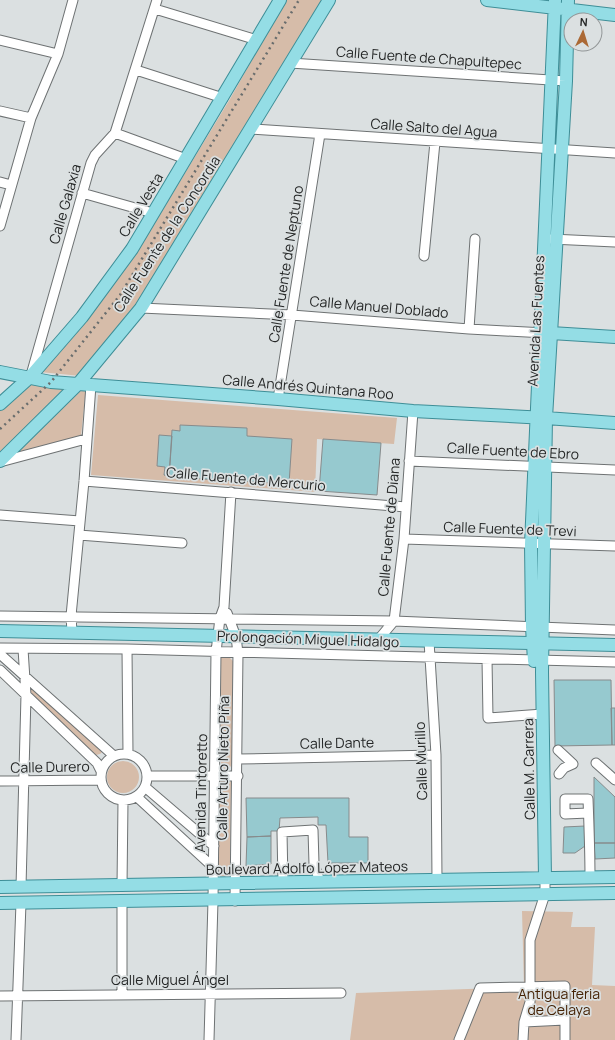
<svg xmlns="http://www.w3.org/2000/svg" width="615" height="1040" font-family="Manrope,sans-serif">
<rect width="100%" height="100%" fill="#dbe0e1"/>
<path fill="#d6bca9" d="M286,0H325L134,308L81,376L40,372L81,324L139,249L230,99Z
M27,384L66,388L0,457V408Z
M79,388H86L81,436L14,455Z
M98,395L397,418L394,444L317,439L315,492L91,475Z
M227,655L233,661L232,764L229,769H224L221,765L220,660L222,656Z
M30,685L103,751L100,754L96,755L29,692Z
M107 777a16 16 0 1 1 32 0a16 16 0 1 1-32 0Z
M221,778H227L231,782L230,869L228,876H221L217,865L219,785Z
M522,911L573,912L571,927H595L592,985L615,986V1040H350L356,993L524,987Z"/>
<path fill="#96c9cf" stroke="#878b8c" d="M180,425L247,428V436L292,439L289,484L169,477L172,430L180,431Z
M159,435L172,436L169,477L164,475L165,467L157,466Z
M323,439L381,443L377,495L319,491Z
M554,680H611L612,745L555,746Z
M611,708H615V745H612Z
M594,777L615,797V843H594Z
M246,798H349V837H368V863H328L326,825H318V817L280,818L279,831H271V836L247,837Z
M585,826V846L575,853H563L564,827Z
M271,836V864L246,866L247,837Z
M594,843H615V858L595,859Z"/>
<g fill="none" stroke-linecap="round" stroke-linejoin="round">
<g stroke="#6e7273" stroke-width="11">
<path id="minor" d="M155,9L257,40
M0,40L58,54
M290,63L566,81
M136,70L223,98
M0,111L31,118
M252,129L615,153
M115,133L186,159
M0,182L11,185
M82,193L153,213
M0,226L31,118L58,54L73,0
M551,239L615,242
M424,256L435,142
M141,308L292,315L469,329L545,333
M469,329L475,239
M31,375L91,163L95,155L115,133L157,0
M278,399L320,134
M409,461L615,470
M0,462L86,439
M84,481L406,507
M0,515L80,521
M79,535L182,543
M404,539L615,546
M227,613L236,637L238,653L235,901
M0,616L394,621L615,630
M72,632L71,616L84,481L91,385
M378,640L394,621L404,539L413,411
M429,641L436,755L437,880
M0,648L127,649L615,662
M127,649L128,754
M0,654L114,756
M487,659L488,718L543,714
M0,670L97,763L101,771
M558,750L573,764L564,768L559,774
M101 777a23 23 0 1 1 46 0a23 23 0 1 1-46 0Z
M238,759L436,755
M596,763L615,780
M147,776H238
M0,781L100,780
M145,787L214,846
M137,797L213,867
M588,813L565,814V799H588C589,825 590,851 590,878
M283,883L282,832L313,830L314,864L320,882
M122,886L123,801
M21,887L26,695L23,649
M122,902V994
M0,996L341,993
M524,1022L565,1020
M16,1040L21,903
M209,1040L213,901L216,652L220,618L224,607L231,492
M459,1040L480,988L565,986V1040
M523,1040L524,1022L530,1002V940L545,894V878"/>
</g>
<g stroke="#3e8e97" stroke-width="14">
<path id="major" d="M487,0L615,15
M551,333L615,337
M0,372L51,382L78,384L278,399L413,411L546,418L615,423
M0,404L30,377L82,317L132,249L280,0
M0,461L78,384L141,308L329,0
M0,631L615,645
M534,661L532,627L531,544L555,0
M545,878L542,672L546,418L566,81L568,0
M0,887L615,877
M0,903L615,893"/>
</g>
<use href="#minor" stroke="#fff" stroke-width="9"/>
<use href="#major" stroke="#94dde5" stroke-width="12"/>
<path stroke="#696d6d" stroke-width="2.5" stroke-dasharray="2 4" stroke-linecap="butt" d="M0,429L51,382L120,295L299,0"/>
</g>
<g text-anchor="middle" stroke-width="3.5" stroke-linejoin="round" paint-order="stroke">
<g font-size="14" fill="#252727" stroke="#dbe0e1">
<text transform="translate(429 58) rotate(4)" y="5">Calle Fuente de Chapultepec</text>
<text transform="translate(434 128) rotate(4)" y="5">Calle Salto del Agua</text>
<text transform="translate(65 204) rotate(-74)" y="5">Calle Galaxia</text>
<text transform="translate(141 205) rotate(-59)" y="5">Calle Vesta</text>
<text transform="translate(167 234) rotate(-57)" y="5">Calle Fuente de la Concordia</text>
<text transform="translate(286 264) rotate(-81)" y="5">Calle Fuente de Neptuno</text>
<text transform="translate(379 307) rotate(5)" y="5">Calle Manuel Doblado</text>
<text transform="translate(536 321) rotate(-87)" y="5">Avenida Las Fuentes</text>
<text transform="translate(308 387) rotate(5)" y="5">Calle Andrés Quintana Roo</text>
<text transform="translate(513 451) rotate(3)" y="5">Calle Fuente de Ebro</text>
<text transform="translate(246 479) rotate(5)" y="5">Calle Fuente de Mercurio</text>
<text transform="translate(389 527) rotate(-85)" y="5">Calle Fuente de Diana</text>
<text transform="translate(510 529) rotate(2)" y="5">Calle Fuente de Trevi</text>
<text transform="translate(308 639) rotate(2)" y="5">Prolongación Miguel Hidalgo</text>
<text transform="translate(337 743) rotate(-1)" y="5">Calle Dante</text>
<text transform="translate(421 761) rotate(-92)" y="5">Calle Murillo</text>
<text transform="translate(50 767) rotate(-1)" y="5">Calle Durero</text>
<text transform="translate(223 768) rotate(-89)" y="5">Calle Arturo Nieto Piña</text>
<text transform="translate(529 769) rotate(-91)" y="5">Calle M. Carrera</text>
<text transform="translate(201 793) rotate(-89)" y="5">Avenida Tintoretto</text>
<text transform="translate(307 868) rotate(-1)" y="5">Boulevard Adolfo López Mateos</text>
<text x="170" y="985">Calle Miguel Ángel</text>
</g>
<g font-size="14" fill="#452204" stroke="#dbe0e1">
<text x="559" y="999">Antigua feria<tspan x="559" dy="16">de Celaya</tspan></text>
</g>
</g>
<g transform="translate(583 32) rotate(4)"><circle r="19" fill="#dbe0e1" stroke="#929697"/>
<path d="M0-3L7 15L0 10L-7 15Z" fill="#ab6935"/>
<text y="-6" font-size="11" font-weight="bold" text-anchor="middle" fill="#252727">N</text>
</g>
</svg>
